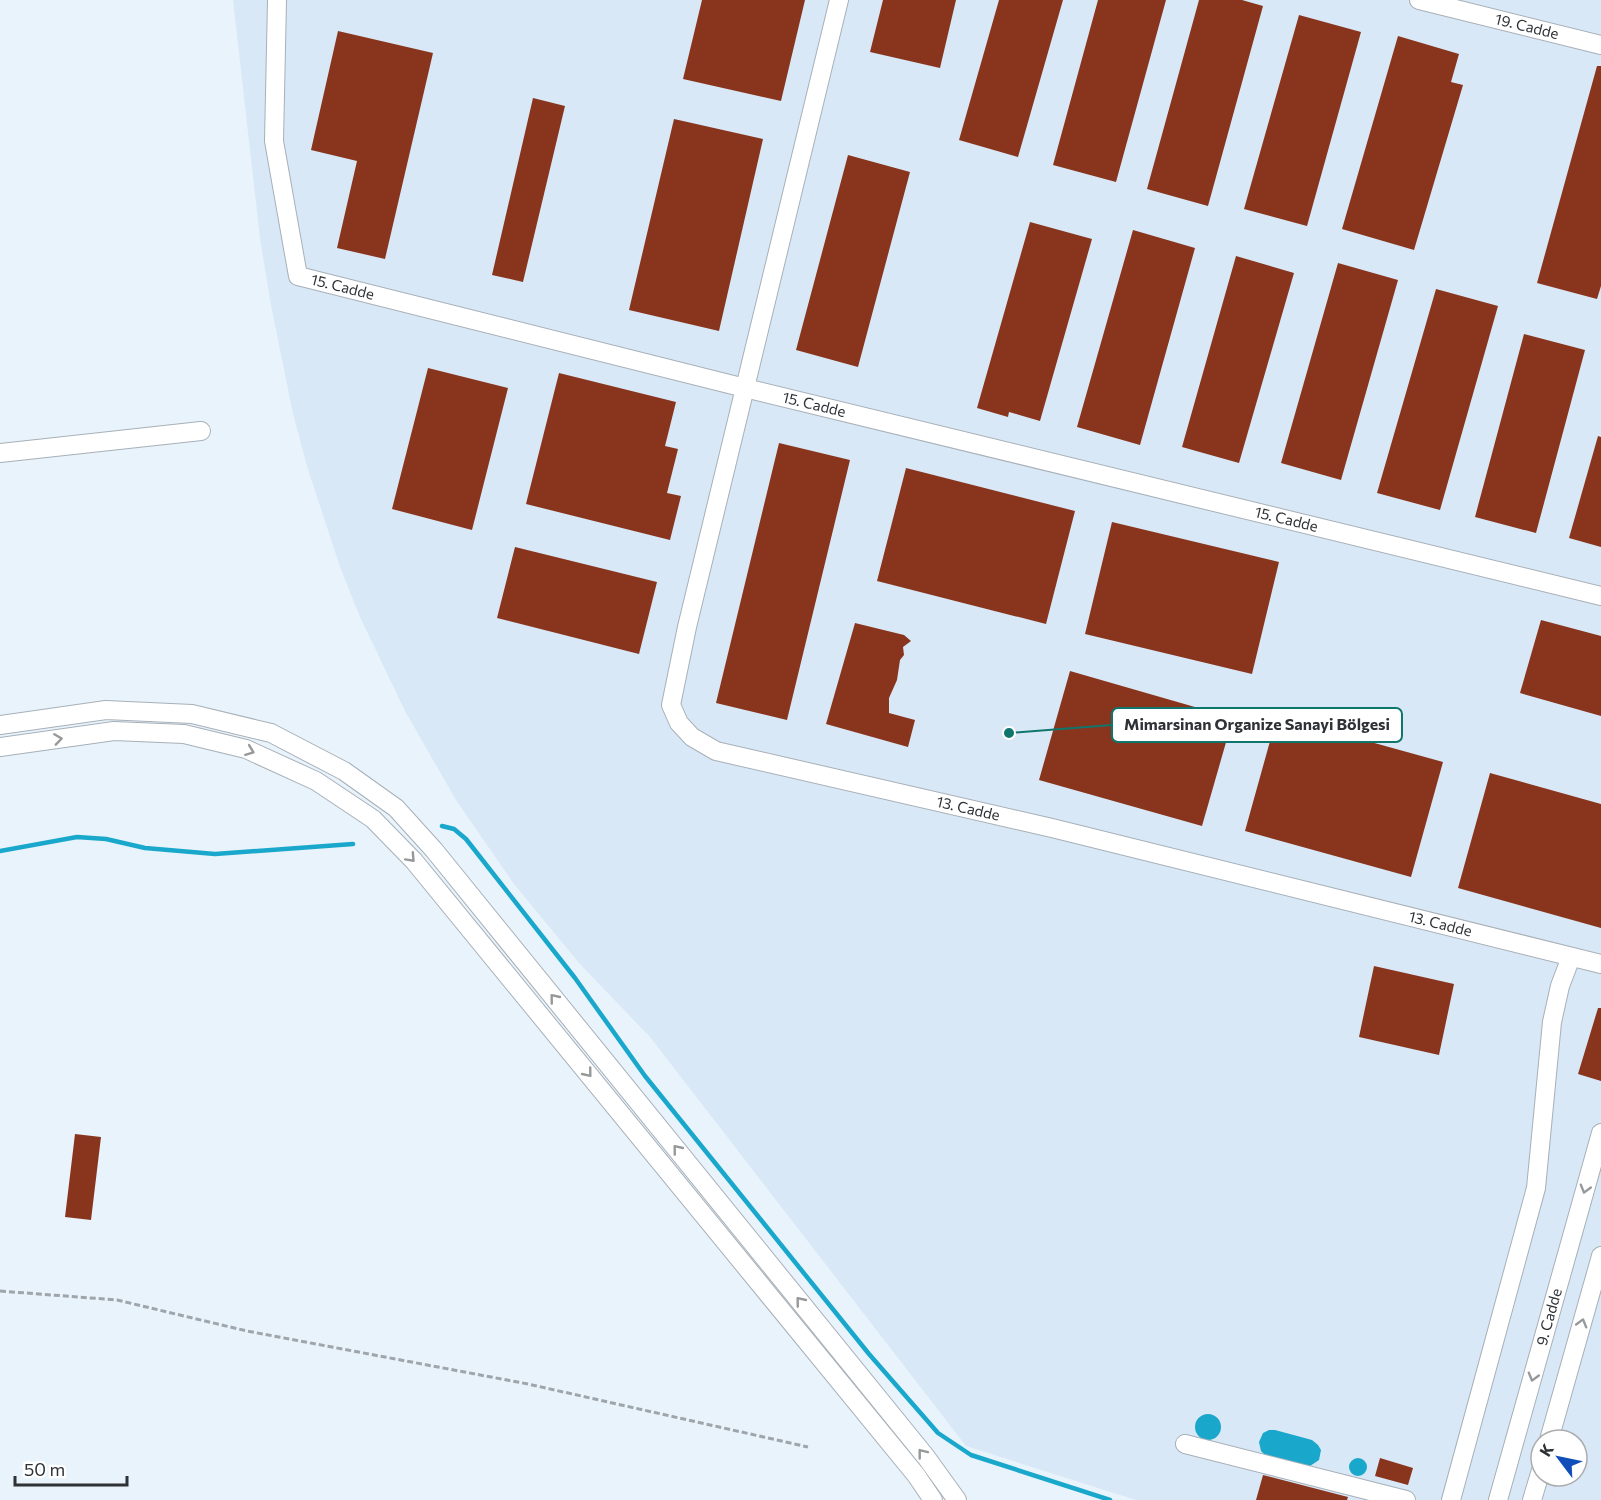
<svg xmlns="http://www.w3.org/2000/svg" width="1601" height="1500" font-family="Commissioner,sans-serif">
<rect width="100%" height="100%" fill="#e9f3fb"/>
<path fill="#d9e8f6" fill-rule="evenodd" d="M233,0H1601V1500H1136L966,1446L650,1037L579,963L514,884L456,800L405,711L360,617L340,567L307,466L293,414L270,300L260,238ZM1541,1440H1577V1476H1541Z"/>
<path fill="#19a8cb" d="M1195 1427a13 13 0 1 1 26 0a13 13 0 1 1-26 0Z
M1269,1430H1275L1312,1440L1318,1445L1321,1450L1319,1460L1310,1466L1266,1456L1261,1451L1259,1442L1263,1433Z
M1349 1467a9 9 0 1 1 18 0a9 9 0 1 1-18 0Z"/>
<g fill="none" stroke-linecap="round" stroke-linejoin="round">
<path stroke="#19a8cb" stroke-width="4.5" d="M442,826L454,829L466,839L575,978L645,1076L869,1354L938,1433L971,1455L1110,1500
M0,851L77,837L106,839L145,848L215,854L353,844"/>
</g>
<path fill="#89351e" d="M702,0H805L781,101L683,79Z
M883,0H956L940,68L870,52Z
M999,0H1063L1018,157L959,140Z
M1098,0H1166L1116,182L1053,165Z
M1199,0H1242L1263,6L1208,206L1147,189Z
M1299,15L1361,32L1307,226L1244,209Z
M338,31L433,53L385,259L337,248L357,161L311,150Z
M1398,36L1459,54L1451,82L1463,85L1414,250L1342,229Z
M1597,66H1601V286L1597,299L1537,283Z
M533,98L565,106L523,282L492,275Z
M674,119L763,139L719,331L629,310Z
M848,155L910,172L858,367L796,350Z
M1030,222L1092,239L1040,421L1009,412L1008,417L977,408Z
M1133,230L1195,248L1140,445L1077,427Z
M1236,256L1294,273L1239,463L1182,447Z
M1338,263L1398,280L1341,480L1281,463Z
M1436,289L1498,306L1440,510L1377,493Z
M1524,334L1585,350L1536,533L1475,517Z
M428,368L508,388L472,530L392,509Z
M559,373L676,402L665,446L678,449L667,493L681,496L670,540L526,504Z
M1598,436L1601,437V547L1569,538Z
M779,443L850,460L787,720L716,703Z
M906,468L1075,511L1046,624L877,581Z
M1112,522L1279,562L1252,674L1085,634Z
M515,547L657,582L639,654L497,618Z
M1541,620L1601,636V716L1520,693Z
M855,623L904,635L911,641L903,647L904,655L900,660L897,680L889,698V713L915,720L908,747L826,724Z
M1070,671L1233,718L1202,826L1039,780Z
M1277,716L1443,762L1411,877L1245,831Z
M1490,773L1601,804V928L1458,888Z
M1374,966L1454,984L1439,1055L1359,1037Z
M1598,1008H1601V1081L1578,1074Z
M75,1134L101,1137L91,1220L65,1217Z
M1380,1458L1413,1468L1408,1485L1375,1476Z
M1263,1475L1348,1497L1347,1500H1256Z"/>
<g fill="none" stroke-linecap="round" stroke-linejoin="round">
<g stroke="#a7b0b8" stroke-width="20">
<g id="minor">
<path id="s1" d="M277,0L274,141L298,276L745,388L1601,596"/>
<path id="s2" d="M839,0L687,627L671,705L679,723L692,737L716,751L1052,828L1601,964"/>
<path id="s3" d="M1419,0L1601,45"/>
<path d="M0,453L201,431"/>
<path d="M0,725L106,710L192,714L271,733L344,771L396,808L434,850L926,1457L957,1500"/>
<path d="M0,747L114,731L184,734L246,749L316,781L373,819L414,861L916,1475L933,1500"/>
<path d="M1549,1440L1601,1256"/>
<path d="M1185,1444L1406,1500"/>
<path d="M1451,1500L1536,1188L1552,1022L1560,986L1571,957"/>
<path id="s4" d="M1498,1500L1601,1133"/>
<path d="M1532,1500L1541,1470"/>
</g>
</g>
<path stroke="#9ea5ab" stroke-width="3" stroke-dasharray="6 3" stroke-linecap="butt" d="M0,1291L117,1300L247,1331L528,1384L808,1447"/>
<use href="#minor" stroke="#fff" stroke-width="18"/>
</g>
<defs><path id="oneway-chevron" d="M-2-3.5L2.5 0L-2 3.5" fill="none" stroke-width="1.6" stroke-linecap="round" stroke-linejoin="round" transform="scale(1.5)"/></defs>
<g stroke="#96989a">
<use href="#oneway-chevron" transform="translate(58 739) rotate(-8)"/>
<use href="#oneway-chevron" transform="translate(250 751) rotate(21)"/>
<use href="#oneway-chevron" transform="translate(411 858) rotate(47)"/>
<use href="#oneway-chevron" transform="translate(554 998) rotate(-129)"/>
<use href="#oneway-chevron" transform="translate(588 1073) rotate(51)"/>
<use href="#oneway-chevron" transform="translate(677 1149) rotate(-129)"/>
<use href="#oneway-chevron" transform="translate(1585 1189) rotate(106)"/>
<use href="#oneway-chevron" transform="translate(800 1301) rotate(-129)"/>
<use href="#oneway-chevron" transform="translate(1582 1323) rotate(-74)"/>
<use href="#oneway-chevron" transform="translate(1533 1377) rotate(106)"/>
<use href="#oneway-chevron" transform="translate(922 1453) rotate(-128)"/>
</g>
<g text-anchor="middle" stroke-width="6" stroke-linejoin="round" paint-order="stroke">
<g font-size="15" fill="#2e3135" stroke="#fff">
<text dy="5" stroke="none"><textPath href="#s3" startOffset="111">19. Cadde</textPath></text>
<text dy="5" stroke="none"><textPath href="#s1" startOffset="324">15. Cadde</textPath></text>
<text dy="5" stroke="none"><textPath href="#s1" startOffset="810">15. Cadde</textPath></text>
<text dy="5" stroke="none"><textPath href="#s1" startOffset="1296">15. Cadde</textPath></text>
<text dy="5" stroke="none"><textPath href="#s2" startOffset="1050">13. Cadde</textPath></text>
<text dy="5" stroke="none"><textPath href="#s2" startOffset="1536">13. Cadde</textPath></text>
<text dy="5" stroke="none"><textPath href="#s4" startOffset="190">9. Cadde</textPath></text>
</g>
</g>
<path fill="none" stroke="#0f766e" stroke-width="2" d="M1009 733L1112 725"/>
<circle fill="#0f766e" stroke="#fff" stroke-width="2" cx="1009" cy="733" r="6"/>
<rect fill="#fff" stroke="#0f766e" stroke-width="2" x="1112" y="708" width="290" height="34" rx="6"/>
<g font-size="16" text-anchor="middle" font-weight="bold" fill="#2e3135">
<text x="1257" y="730">Mimarsinan Organize Sanayi Bölgesi</text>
</g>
<g transform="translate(1559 1458) rotate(302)"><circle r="28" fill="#ffffff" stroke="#abadae" stroke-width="1.5"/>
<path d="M0-4.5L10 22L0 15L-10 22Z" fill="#114eba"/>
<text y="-9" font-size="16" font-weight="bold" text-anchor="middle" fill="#2e3135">K</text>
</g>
<path d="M15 1476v9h112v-9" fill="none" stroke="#2e3135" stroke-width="3"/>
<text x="24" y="1476" font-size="18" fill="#2e3135" stroke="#ffffff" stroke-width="4.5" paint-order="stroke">50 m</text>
</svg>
